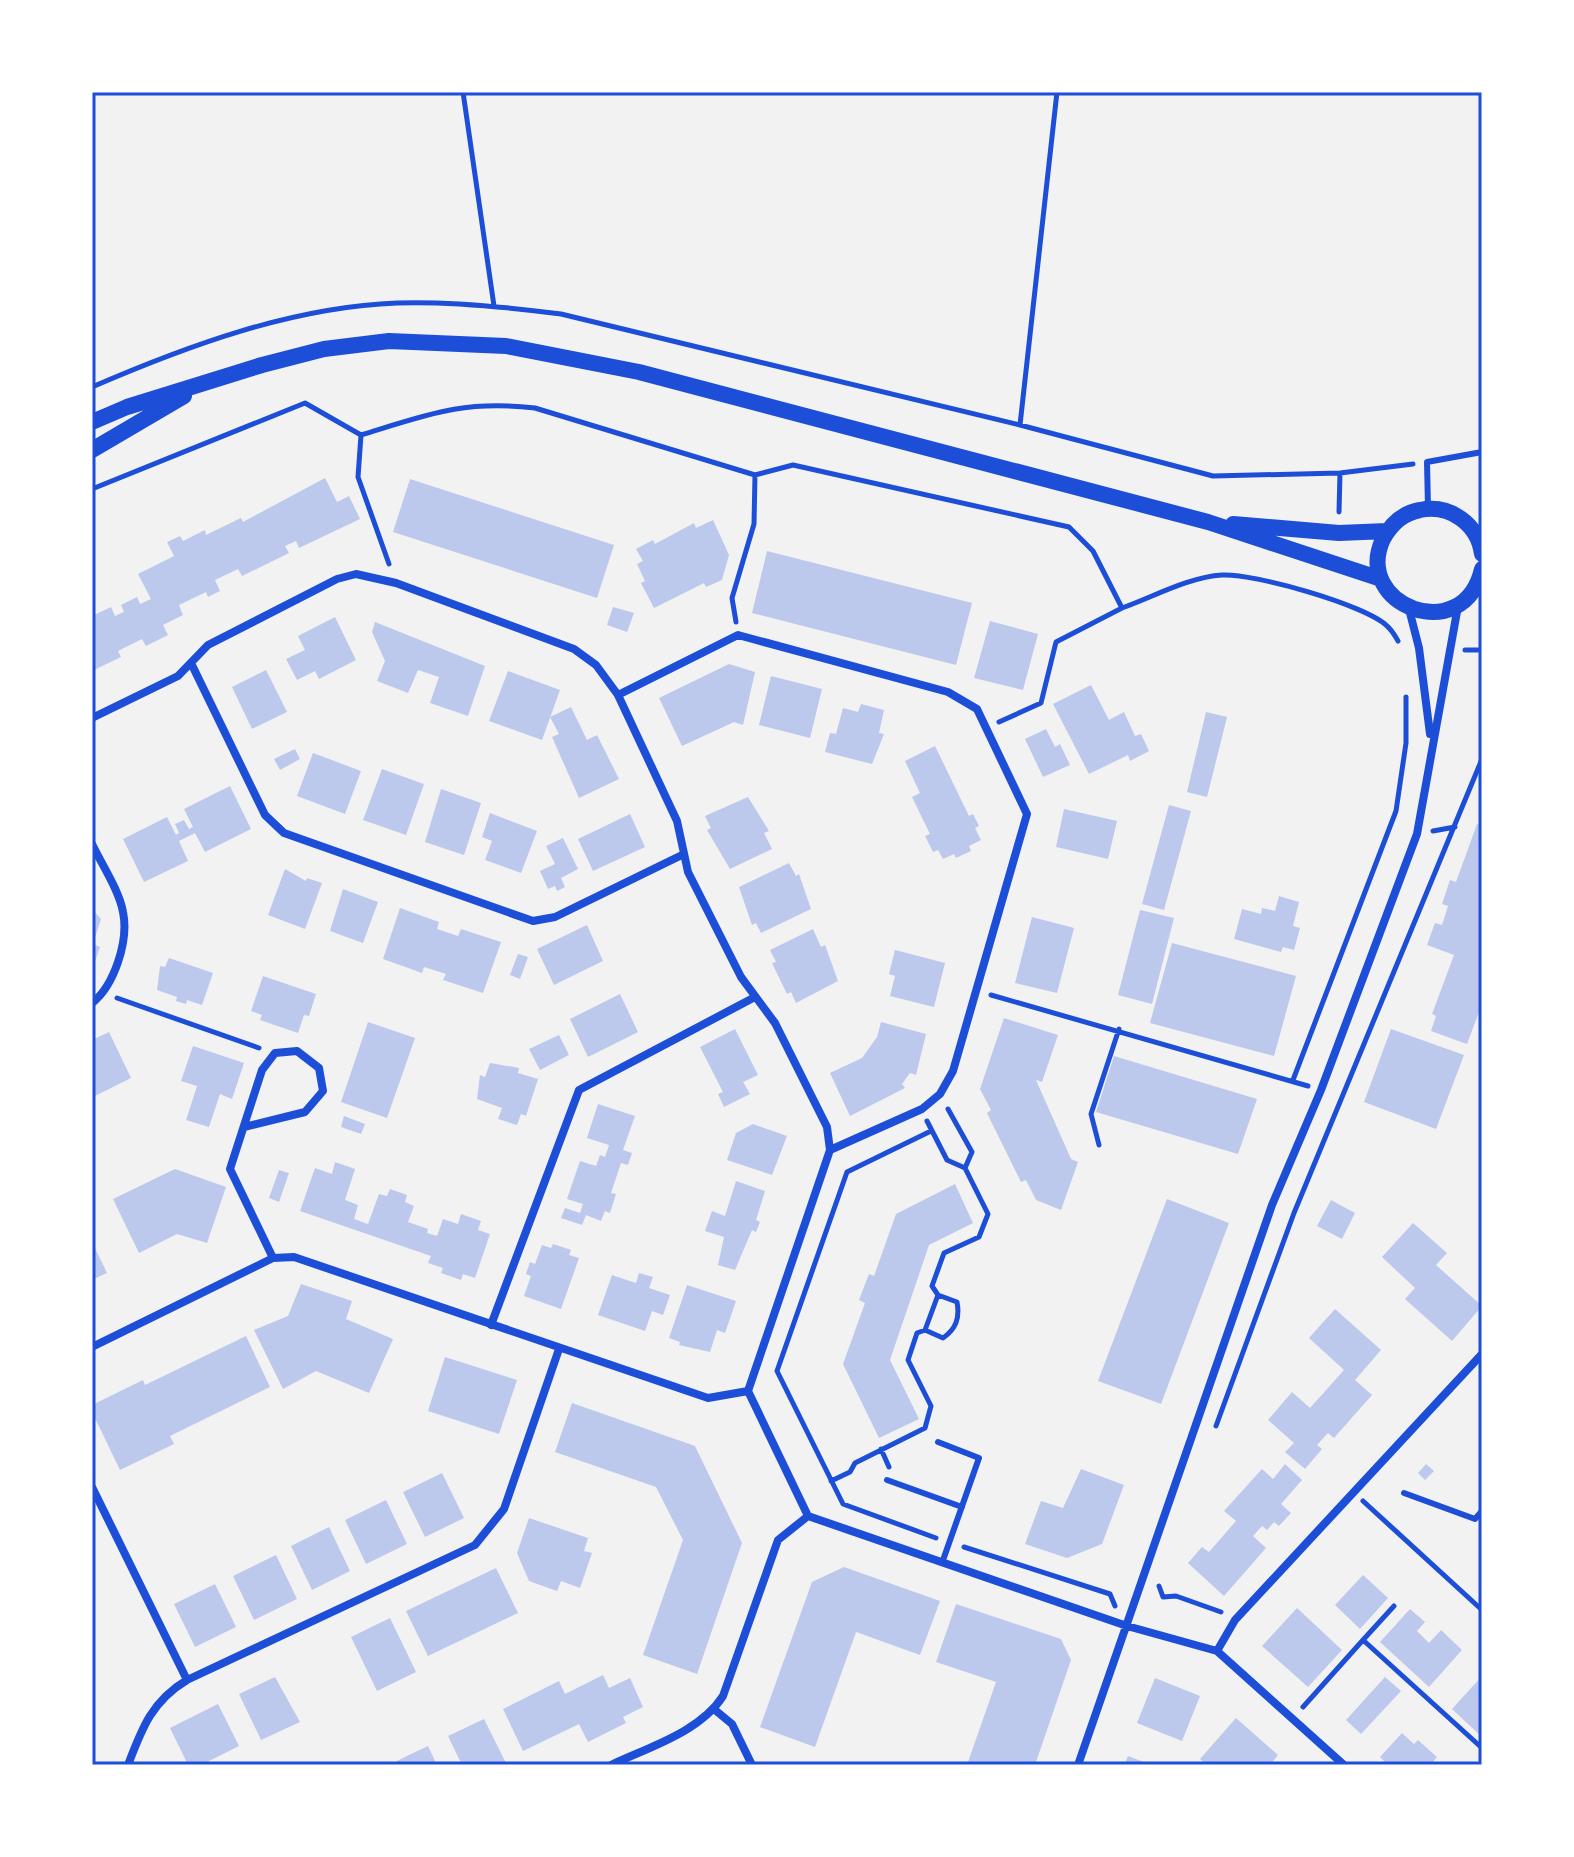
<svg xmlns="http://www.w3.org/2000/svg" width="1574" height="1857" font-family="Spectral,serif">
<rect width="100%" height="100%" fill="#f2f2f2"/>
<path fill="#bdc9ec" d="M325,478L337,502L349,496L360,519L299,548L296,541L285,546L289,553L242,576L238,569L215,580L220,591L208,597L206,592L179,605L183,615L163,625L168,635L146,646L142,639L118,651L121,657L92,671V616L111,607L115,616L124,612L121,605L137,597L140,604L151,599L138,574L174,556L167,542L180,536L183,541L205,530L206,535L241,518L243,522Z
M410,479L614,545L597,598L393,532Z
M713,520L729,555L722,580L706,587L704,583L654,608L641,583L645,581L637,564L643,561L636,549L653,540L655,544L694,523L696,528Z
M767,551L972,603L956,665L752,613Z
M613,607L634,613L627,632L607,625Z
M335,617L356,660L319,679L315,671L297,680L286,659L305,650L298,636Z
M990,621L1038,634L1023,690L974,678Z
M375,622L485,666L468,716L430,703L439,677L418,670L408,693L377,681L385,661L372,632Z
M729,664L755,672L743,725L734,722L682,746L659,698Z
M266,670L287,712L252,729L232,687Z
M508,671L560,690L542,740L489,721Z
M771,676L822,689L810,738L759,725Z
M1091,685L1109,720L1124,712L1135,736L1141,734L1149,751L1130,761L1128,755L1089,774L1053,704Z
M861,704L884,710L879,733L884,734L872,764L825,752L830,733L836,734L843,708L858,712Z
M571,707L587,740L597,735L619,779L579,798L552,737L559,734L550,717Z
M1206,712L1227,717L1207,797L1187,792Z
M1046,729L1055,747L1060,744L1070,765L1043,777L1025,739Z
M935,746L969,816L973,814L979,826L975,828L981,840L969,846L971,851L956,858L954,854L943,859L938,850L933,852L925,836L930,834L912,797L920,793L905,761Z
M295,749L300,759L280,770L274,759Z
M313,753L361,771L345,814L297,796Z
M382,769L424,784L406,835L363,820Z
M230,786L251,829L205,852L195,833L179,841L188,861L144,882L123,839L167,817L176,835L179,833L175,824L184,820L189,829L193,827L184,809Z
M441,789L481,803L464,855L425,842Z
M748,797L769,831L764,833L772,849L730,869L707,830L711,828L705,816Z
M1169,805L1191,811L1164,910L1142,904Z
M1064,809L1117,821L1108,859L1056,847Z
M490,813L537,831L521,873L485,860L492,841L482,837Z
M630,814L645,847L593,871L578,839Z
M1477,824L1482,826V1004L1467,1044L1431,1031L1436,1016L1432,1014L1454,955L1427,945L1435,923L1442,925L1448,906L1442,904L1450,880L1456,882Z
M563,838L578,869L561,878L565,887L557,891L555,886L548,889L540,871L555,864L546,846Z
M789,863L796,876L799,874L811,909L761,933L756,923L752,925L739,887Z
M285,869L306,881L307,878L322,883L305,929L268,915Z
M343,889L378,902L363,943L330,931Z
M1279,896L1299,902L1293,926L1300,928L1294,950L1283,947L1281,952L1234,939L1242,909L1261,914L1262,908L1275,911Z
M400,908L439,922L437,929L458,936L461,929L501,942L483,993L443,980L446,974L424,967L422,973L383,959Z
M92,909L101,919L93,944L100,947L93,967Z
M1140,910L1174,918L1152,1004L1118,995Z
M1032,917L1074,928L1057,993L1015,983Z
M587,925L603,961L554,985L537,949Z
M813,929L821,947L825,945L838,981L796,1003L791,992L787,994L772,963L776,962L770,950Z
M1172,943L1296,976L1274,1056L1150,1023Z
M895,950L945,963L934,1007L890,996L895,976L889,974Z
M518,954L528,957L520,979L510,975Z
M169,958L213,973L202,1005L187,1000L186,1004L176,1001L177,997L157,990L160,966L165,967Z
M263,976L316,994L309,1016L304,1015L298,1033L260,1020L262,1015L251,1011Z
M620,994L638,1032L588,1057L570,1019Z
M1004,1018L1058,1035L1042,1082L1036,1080L1071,1159L1078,1162L1061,1210L1036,1200L1026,1180L1021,1182L987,1113L991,1110L980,1089Z
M368,1022L415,1038L387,1118L341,1102Z
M881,1022L926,1034L916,1075L910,1073L902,1084L905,1088L850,1116L830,1073L862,1058L877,1037Z
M735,1029L758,1075L743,1082L750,1094L724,1107L718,1094L723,1092L700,1047Z
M1391,1029L1464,1055L1436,1129L1364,1102Z
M109,1032L131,1078L95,1096L92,1040Z
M559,1035L569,1055L540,1070L529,1049Z
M193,1046L244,1063L232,1099L220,1094L209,1127L186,1120L197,1086L181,1081Z
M1114,1056L1257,1099L1238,1154L1096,1112Z
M490,1063L519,1068L518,1073L538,1079L526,1116L521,1114L517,1125L498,1119L502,1108L477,1099L480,1075L485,1077Z
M598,1104L635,1116L623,1150L632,1153L628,1165L621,1163L611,1193L616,1194L610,1213L605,1211L601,1221L586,1215L582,1225L561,1218L565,1208L580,1213L583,1204L567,1199L580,1161L596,1166L600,1155L605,1157L609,1145L587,1138Z
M344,1116L365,1124L361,1134L341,1127Z
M753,1124L787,1136L772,1175L727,1160L736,1133Z
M335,1162L355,1169L345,1200L358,1205L354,1219L368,1224L379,1194L387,1196L390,1189L407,1195L405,1202L414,1206L408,1222L428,1229L427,1233L437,1236L443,1219L458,1224L461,1214L481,1221L478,1230L490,1234L475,1278L463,1274L461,1280L441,1273L443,1268L428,1263L431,1256L300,1211L315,1168L332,1174Z
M175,1169L226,1187L207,1243L177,1234L139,1253L113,1199Z
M279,1170L289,1173L279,1202L269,1198Z
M736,1181L765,1191L756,1220L760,1222L756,1232L752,1230L735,1270L718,1265L724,1237L705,1231L712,1211L725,1216Z
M955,1184L973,1223L929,1245L890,1360L919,1419L879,1438L843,1364L865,1303L859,1300L869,1274L874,1276L896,1214Z
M1167,1199L1229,1223L1161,1404L1098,1381Z
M1331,1200L1355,1213L1342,1239L1317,1226Z
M1413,1223L1447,1253L1436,1265L1482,1306L1452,1341L1405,1299L1415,1288L1382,1257Z
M92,1242L107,1273L92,1280Z
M553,1244L571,1250L569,1255L579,1258L561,1309L524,1296L531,1276L526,1274L530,1262L535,1264L542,1245L551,1248Z
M639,1273L653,1277L649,1288L670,1295L663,1315L652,1311L645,1331L598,1315L612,1275L636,1283Z
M301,1284L352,1301L346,1319L393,1339L369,1393L316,1371L283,1389L254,1330L288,1316Z
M687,1285L736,1301L725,1333L717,1330L710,1352L679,1345L680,1342L669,1338Z
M1335,1309L1381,1350L1355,1380L1372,1395L1334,1438L1328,1433L1317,1445L1322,1449L1305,1469L1285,1452L1294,1443L1268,1420L1292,1392L1310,1408L1344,1370L1309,1338Z
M246,1336L270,1387L170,1436L174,1444L120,1470L92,1412V1405L143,1380L145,1385Z
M445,1357L517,1380L499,1434L428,1411Z
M572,1403L695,1446L742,1543L697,1674L643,1655L683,1540L656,1487L555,1452Z
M1285,1464L1302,1480L1281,1504L1291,1513L1279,1526L1274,1522L1267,1530L1262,1526L1253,1536L1266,1548L1224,1596L1188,1563L1202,1547L1209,1552L1236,1521L1224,1511L1262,1469L1273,1479Z
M1426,1464L1434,1471L1425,1480L1418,1473Z
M1081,1469L1124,1485L1102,1544L1067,1558L1025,1544L1041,1501L1063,1508Z
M442,1473L464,1518L425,1537L403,1492Z
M386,1500L407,1544L366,1564L345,1520Z
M529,1518L588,1538L584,1551L592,1553L580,1588L561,1581L557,1591L529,1581L517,1553Z
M329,1527L350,1571L312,1590L291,1546Z
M276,1555L297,1599L254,1620L233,1576Z
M844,1567L940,1601L920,1655L856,1632L815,1747L760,1727L812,1582Z
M496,1568L518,1613L428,1656L406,1611Z
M1363,1575L1388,1598L1360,1629L1335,1605Z
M215,1584L236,1627L195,1647L174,1604Z
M956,1604L1061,1639L1071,1660L1035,1765H967L996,1682L936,1662Z
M1297,1608L1342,1650L1308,1687L1262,1646Z
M1410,1609L1425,1622L1417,1631L1429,1643L1441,1630L1462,1650L1429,1687L1380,1642Z
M390,1618L416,1672L377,1691L351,1637Z
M603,1675L609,1688L630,1678L643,1707L623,1717L626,1723L588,1742L579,1724L523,1751L503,1709L559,1681L565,1694Z
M1482,1676V1737L1452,1709Z
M275,1677L300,1722L261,1740L239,1694Z
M1385,1677L1401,1691L1361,1734L1346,1720Z
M1155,1678L1200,1696L1182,1741L1137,1723Z
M218,1704L239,1746L201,1765H188L170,1728Z
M1236,1718L1278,1755L1270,1765H1207L1200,1759Z
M484,1719L507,1765H462L448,1736Z
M1402,1733L1414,1744L1418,1740L1437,1757L1430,1765H1388L1380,1757Z
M428,1746L437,1765H389L409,1755Z
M1128,1756L1152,1765H1124Z"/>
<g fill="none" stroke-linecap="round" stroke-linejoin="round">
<path stroke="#1d4ed8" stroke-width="5" d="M463,92L494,306
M92,387C187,346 292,307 397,303C451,301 507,307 561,314L1020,425L1213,476L1340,473L1413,464
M1020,425L1057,92
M361,435L358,477L389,564
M92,489L305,403L361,435C429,414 463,400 535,408L755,475L793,465L1069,527L1093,551L1122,608C1153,597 1189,577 1222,575C1253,573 1366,605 1387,626C1392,630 1395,636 1398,641
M1339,512L1340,473
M736,622L732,598L754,524L755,475
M1465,650H1482
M999,722L1041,703L1056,642L1122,608
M1433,831L1455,827
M991,995L1308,1086
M117,998L259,1048
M1293,1080L1396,811L1406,743V697
M948,1109L972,1152L965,1168
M931,1131L847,1172L777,1371L843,1504L936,1538
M1099,1145L1091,1114L1119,1029
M925,1330L943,1338C956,1329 960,1318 957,1302L938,1295
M1216,1426L1294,1213L1482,759
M881,1449L889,1467
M831,1481L850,1472L855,1463L925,1428L931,1406L908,1360L917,1333L925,1330L938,1295L932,1286L944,1253L979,1237L988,1214L965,1168L947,1160L927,1121
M1363,1501L1482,1610
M964,1547L1110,1594L1115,1606
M1159,1586L1163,1597L1176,1596L1221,1612
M1363,1640L1394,1606
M1303,1707L1363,1640L1482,1748"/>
<path stroke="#1d4ed8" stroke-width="6" d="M1428,508L1427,462L1482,452
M938,1442L979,1458L942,1563
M887,1480L962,1507
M1404,1493L1475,1519L1482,1511"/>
<path stroke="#1d4ed8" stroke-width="8" d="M1409,609L1419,648L1430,734
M191,663L265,815L284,833L533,921L555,917L684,854
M618,695L738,635L948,692L977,709L1027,814L953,1071L940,1094L922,1109L830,1150
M92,718L178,676L208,645L337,579L356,574L396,583L574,649L596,665L618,695L677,821L688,872L741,977L775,1023L827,1127L830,1150L748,1391
M92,844C102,865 119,890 123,912C129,941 114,986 92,1003
M244,1127L305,1112L323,1091L319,1068L297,1051L275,1053L262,1070L230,1169L273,1258
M491,1325L579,1090L755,997
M92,1347L273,1258L294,1257L708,1398L748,1391
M748,1391L808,1516L1127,1626L1217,1651L1344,1765
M92,1487L187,1680C152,1701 142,1728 128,1765
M1217,1651L1235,1620L1482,1354
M187,1680L475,1545L504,1509L559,1349
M715,1710L732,1724L752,1765
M611,1765C649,1747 700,1732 723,1696L778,1540L808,1516
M1078,1765L1272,1205L1321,1090L1417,834L1458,606"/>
<path stroke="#1d4ed8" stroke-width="16" d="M92,422L127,407L262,365L324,349L389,341L506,346L639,372L1208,522L1381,579
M92,450L184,396
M1233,524L1339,533L1387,531
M1482,554C1478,524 1450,504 1420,510C1403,513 1391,524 1383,539C1352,606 1464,648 1482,569"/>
</g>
<rect width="1574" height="1857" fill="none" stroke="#ffffff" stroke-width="188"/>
<rect x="94" y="94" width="1386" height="1669" fill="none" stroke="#1d4ed8" stroke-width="3"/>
</svg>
